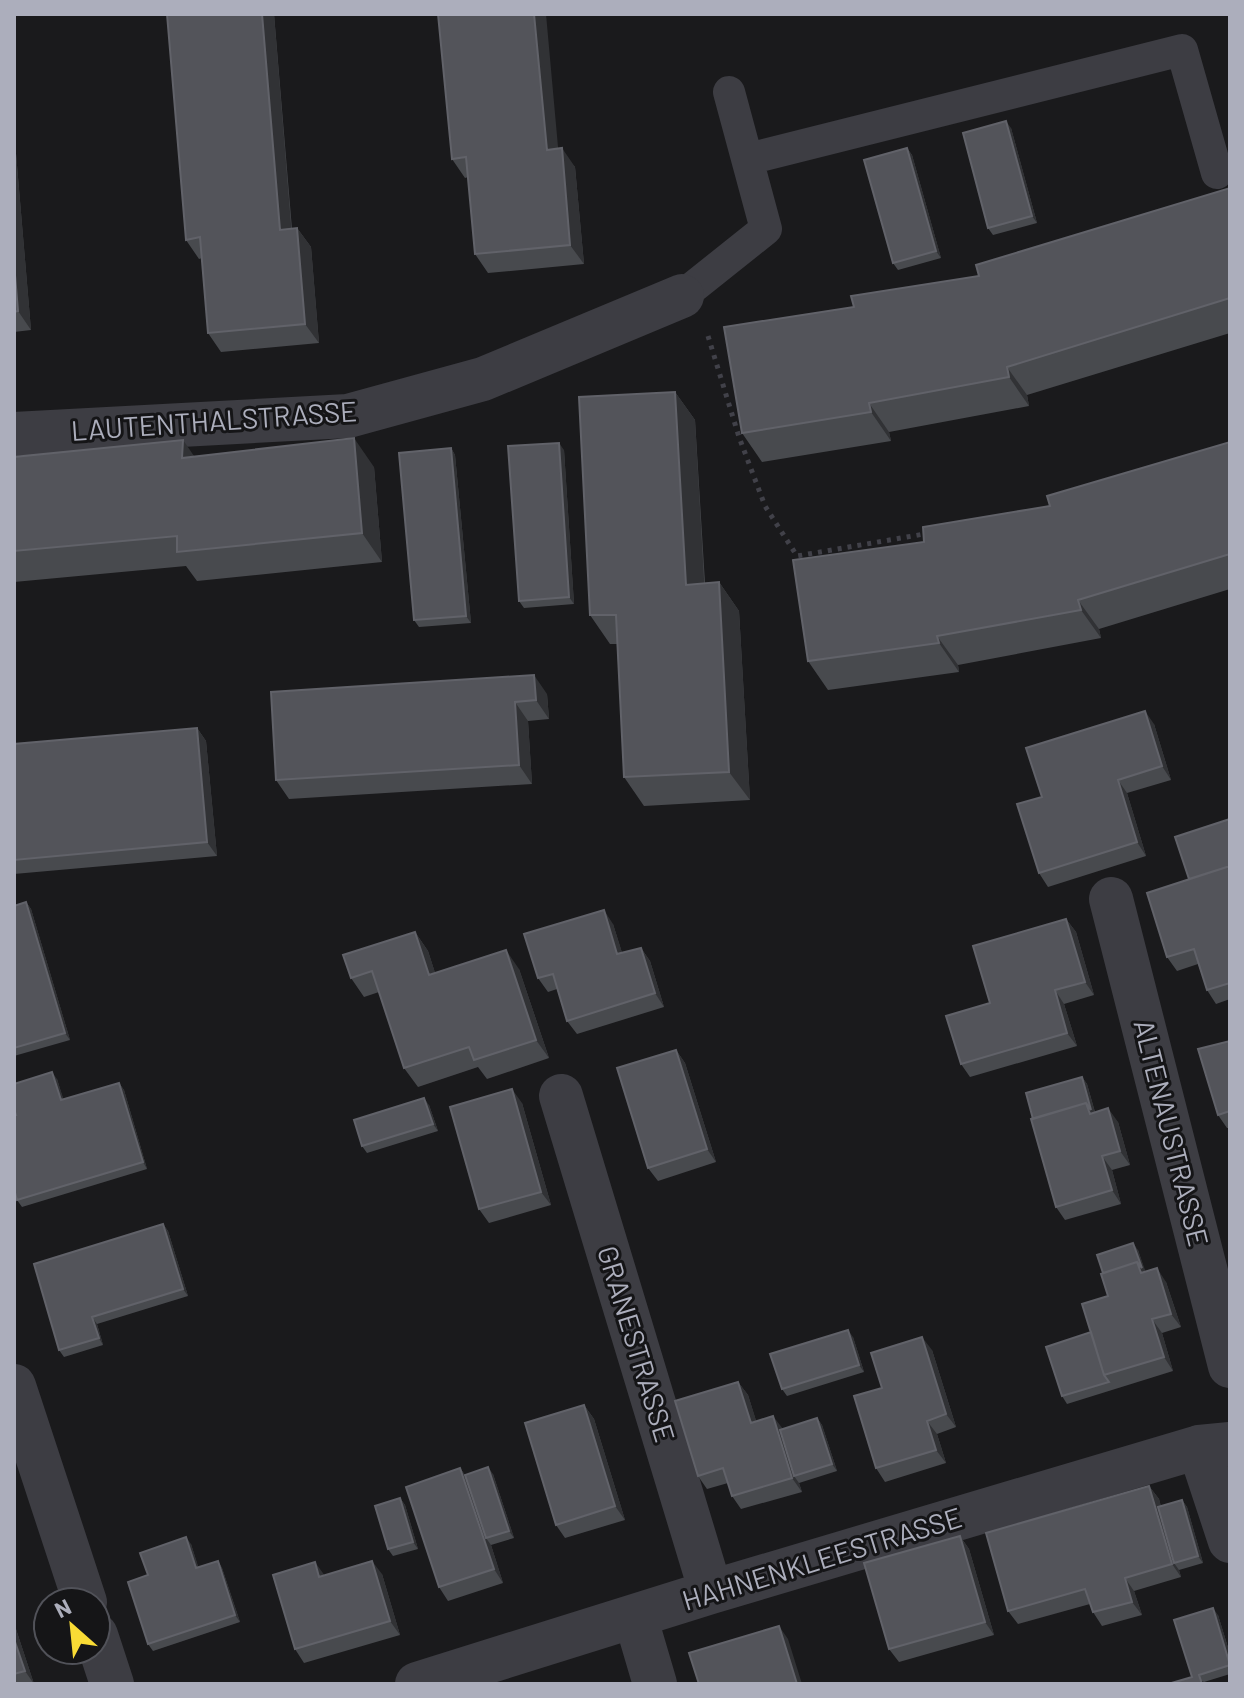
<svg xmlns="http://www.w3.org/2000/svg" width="1244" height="1698" font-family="Barlow,sans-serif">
<rect width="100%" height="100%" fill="#1a1a1c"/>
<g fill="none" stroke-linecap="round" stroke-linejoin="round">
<path stroke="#414149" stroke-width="5" stroke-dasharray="4 6" stroke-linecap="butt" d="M708,336L739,437L765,506L797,556L930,533"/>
<path stroke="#3d3d43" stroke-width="32" d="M748,159L1182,50L1217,173
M682,296L766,229L729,92"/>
<path stroke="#3d3d43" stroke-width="44" d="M14,434L348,416L483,379L682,296
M1111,899L1230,1366
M561,1096L711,1592
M14,1386L85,1602
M1199,1447L1230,1541
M635,1616L655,1684
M96,1635L112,1684
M417,1684L711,1592L1199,1447L1230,1444"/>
</g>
<path fill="#484a4e" d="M274,14L292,229L297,228L311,247L319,343L221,352L208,333L202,258L199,259L186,240Z
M1011,128L1037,223L993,235L988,228Z
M14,130L31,330L14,332Z
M907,148L912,155L941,258L898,270L893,263Z
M558,149L575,167L584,264L488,273L475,254L468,177L465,178L452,159Z
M1230,188V333L1027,395L1029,406L889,432L891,441L762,462L742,433L854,307L979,276Z
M675,392L695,420L705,583L719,582L739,611L750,800L644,806L624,777L617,644H610L590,615Z
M1230,442V589L1099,629L1101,638L958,665L959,672L828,690L808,661L924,542L1050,506Z
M451,448L455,455L471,623L419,627L414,620Z
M564,450L574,604L524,608L519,601Z
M195,456L374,467L382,562L197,581L186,566L14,582V457Z
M271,692L547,694L549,719L528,721L532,784L289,799L276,780Z
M1154,724L1171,780L1127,793L1146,856L1048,887L1039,873L1042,797Z
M197,728L206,741L217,856L14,874V744Z
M1230,819V999L1216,1004L1207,990L1198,964L1177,971L1167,957L1189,879Z
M26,902L31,909L70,1040L14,1056V906Z
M1066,919L1076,932L1094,995L1064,1004L1077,1046L970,1077L961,1064L990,1003Z
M613,924L622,953L641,948L650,961L664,1007L577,1034L567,1021L557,989L548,992L538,978Z
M415,932L428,951L435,973L519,969L549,1058L487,1079L478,1067L418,1087L404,1068L379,992L364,997L351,978Z
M1230,1041V1128H1227L1218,1115Z
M676,1050L685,1063L716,1162L658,1181L648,1168Z
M1082,1077L1087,1084L1095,1112L1118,1122L1130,1165L1112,1170L1121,1204L1065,1220L1056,1207L1033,1119Z
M57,1079L63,1099L119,1083L124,1090L147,1169L22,1207L17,1200L16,1115Z
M522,1103L551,1205L489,1223L479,1209Z
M429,1105L438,1131L367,1153L362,1146Z
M163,1224L168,1231L188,1296L97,1324L103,1345L64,1357L59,1350Z
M1138,1250L1145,1272L1166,1282L1181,1327L1162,1333L1173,1371L1067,1404L1062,1396L1091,1332Z
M853,1337L864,1372L787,1396L782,1389Z
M932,1350L956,1427L937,1434L946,1463L885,1482L876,1468L882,1388Z
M738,1382L748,1395L756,1421L783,1429L817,1418L822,1425L837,1471L799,1483L802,1492L741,1509L732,1496L728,1483L707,1489L698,1476Z
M584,1405L594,1419L625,1520L565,1538L556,1525Z
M460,1468L465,1475L493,1474L514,1538L491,1545L503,1583L448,1601L439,1587Z
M1149,1486L1159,1499L1161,1507L1182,1500L1187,1507L1203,1563L1179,1570L1181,1577L1134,1591L1142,1615L1102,1626L1093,1612L1090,1604L1018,1624L1008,1611Z
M400,1498L405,1505L418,1549L393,1556L388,1549Z
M960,1536L969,1549L994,1635L899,1662L889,1649Z
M191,1544L198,1567L218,1561L222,1568L240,1622L153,1651L148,1644V1575Z
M382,1574L400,1635L304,1663L295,1649L324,1575Z
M1218,1615L1230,1654V1674L1204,1682L1192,1677Z
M14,1623L34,1684H14Z"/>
<path fill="#313235" d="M262,14H274L293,249L280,230Z
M534,14H546L560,169L547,150Z
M1006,121L1011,128L1037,223L1032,216Z
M14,130L31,330L18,311L14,263Z
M562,148L575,167L584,264L570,245Z
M907,148L912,155L941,258L936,251Z
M297,228L311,247L319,343L305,324Z
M1007,367L1027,395L1029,406L1009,377Z
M675,392L695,420L706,614L686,585Z
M869,403L889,432L891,441L871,412Z
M354,438L374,467L382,562L362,533Z
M183,440L203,469L182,458Z
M559,443L564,450L574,604L569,597Z
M451,448L455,455L471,623L466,616Z
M719,582L739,611L750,800L729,772Z
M1078,600L1099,629L1101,638L1081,610Z
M937,636L958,665L959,672L939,643Z
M534,675L547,694L549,719L536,700Z
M515,702L528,721L532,784L519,765Z
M1145,711L1154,724L1171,780L1162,766Z
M197,728L206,741L217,856L207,842Z
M1118,780L1127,793L1146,856L1137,842Z
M26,902L31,909L70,1040L65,1033Z
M604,910L613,924L627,968L617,954Z
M1066,919L1076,932L1094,995L1085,982Z
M415,932L428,951L442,994L429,975Z
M641,948L650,961L664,1007L655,993Z
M506,950L519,969L549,1058L536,1040Z
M1055,990L1064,1004L1077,1046L1067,1033Z
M676,1050L685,1063L716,1162L707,1149Z
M52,1072L57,1079L66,1107L61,1100Z
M1082,1077L1087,1084L1099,1127L1090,1114L1086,1103Z
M119,1083L124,1090L147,1169L143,1162Z
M512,1089L522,1103L551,1205L541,1192Z
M424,1098L429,1105L438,1131L433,1124Z
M1108,1108L1118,1122L1130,1165L1120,1151Z
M1102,1156L1112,1170L1121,1204L1112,1190Z
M163,1224L168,1231L188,1296L183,1289Z
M1133,1243L1138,1250L1151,1287L1141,1273Z
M1157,1268L1166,1282L1181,1327L1171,1314Z
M92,1317L97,1324L103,1345L99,1338Z
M1152,1319L1162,1333L1173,1371L1164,1357Z
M848,1330L853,1337L864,1372L859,1365Z
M922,1337L932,1350L956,1427L946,1414Z
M738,1382L748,1395L761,1436L751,1423Z
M584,1405L594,1419L625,1520L615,1506Z
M773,1416L783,1429L794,1476L799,1483L802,1492L792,1478Z
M817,1418L822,1425L837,1471L832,1464Z
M927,1421L937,1434L946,1463L936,1450Z
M488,1467L493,1474L514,1538L509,1531Z
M460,1468L470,1482L486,1538L491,1545L503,1583L494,1569Z
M1149,1486L1159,1499L1177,1563H1174L1179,1570L1181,1577L1172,1564Z
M400,1498L405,1505L418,1549L413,1542Z
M1182,1500L1187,1507L1203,1563L1198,1556Z
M960,1536L969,1549L994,1635L985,1622Z
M186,1537L191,1544L201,1575L196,1568Z
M218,1561L222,1568L240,1622L235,1615Z
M372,1561L382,1574L400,1635L390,1621Z
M315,1562L325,1576L319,1577Z
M1125,1578L1134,1591L1142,1615L1132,1602Z
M1213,1608L1218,1615L1230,1654V1663Z
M14,1623L34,1684L25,1671L14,1639Z
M779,1626L788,1639L802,1684H797Z"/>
<path fill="#53545a" stroke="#616269" stroke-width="2" d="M167,14H262L280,230L297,228L305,324L208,333L200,237L186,240Z
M438,14H534L547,150L562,148L570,245L475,254L466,157L452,159Z
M1006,121L1032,216L988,228L963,133Z
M907,148L936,251L893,263L864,160Z
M1230,188V298L1007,367L1009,377L869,403L871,412L742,433L724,327L854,307L851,296L979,276L976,265Z
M14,263L18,311L14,312Z
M675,392L686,585L719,582L729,772L624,777L616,615H590L579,397Z
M354,438L362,533L177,552V536L14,551V457L183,440L182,458Z
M1230,442V554L1078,600L1081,610L937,636L939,643L808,661L793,560L924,542L923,527L1050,506L1047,496Z
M559,443L569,597L519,601L508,446Z
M451,448L466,616L414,620L399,453Z
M534,675L536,700L515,702L519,765L276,780L271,692Z
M1145,711L1162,766L1118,780L1137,842L1039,873L1017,804L1042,797L1026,748Z
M197,728L207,842L14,860V744Z
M1230,819V866L1189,879L1175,837Z
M1230,866V983L1207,990L1194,949L1167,957L1147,893Z
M26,902L65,1033L14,1048V906Z
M604,910L617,954L641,948L655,993L567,1021L553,974L538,978L524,934Z
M1066,919L1085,982L1055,990L1067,1033L961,1064L946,1016L990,1003L973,946Z
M415,932L429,975L506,950L536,1040L474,1060L469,1047L404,1068L372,971L351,978L343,955Z
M1230,1041V1111L1218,1115L1198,1049Z
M676,1050L707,1149L648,1168L617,1068Z
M52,1072L61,1100L119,1083L143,1162L17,1200L14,1189V1115H16L14,1109V1084Z
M1082,1077L1091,1110L1086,1103L1033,1119L1026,1093Z
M512,1089L541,1192L479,1209L450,1107Z
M424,1098L433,1124L362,1146L354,1120Z
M1086,1103L1090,1114L1108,1108L1120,1151L1102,1156L1112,1190L1056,1207L1031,1119Z
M163,1224L183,1289L92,1317L99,1338L59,1350L34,1264Z
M1133,1243L1142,1268L1137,1262L1103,1273L1097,1255Z
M1137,1262L1141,1273L1157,1268L1171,1314L1152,1319L1164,1357L1104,1375L1082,1304L1108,1296L1101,1274Z
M848,1330L859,1365L782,1389L770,1354Z
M1091,1332L1104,1375L1109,1382L1062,1396L1046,1347Z
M922,1337L946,1414L927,1421L936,1450L876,1468L854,1396L882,1388L871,1353Z
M738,1382L751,1423L773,1416L792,1478L732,1496L723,1468L698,1476L675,1401Z
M584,1405L615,1506L556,1525L525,1423Z
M817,1418L832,1464L794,1476L780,1430Z
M488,1467L509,1531L486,1538L465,1475Z
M460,1468L494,1569L439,1587L406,1487Z
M1149,1486L1172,1564L1125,1578L1132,1602L1093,1612L1085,1589L1008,1611L986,1533Z
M400,1498L413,1542L388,1549L375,1506Z
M1182,1500L1198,1556L1174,1563L1158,1507Z
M960,1536L985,1622L889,1649L864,1563Z
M186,1537L196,1568L218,1561L235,1615L148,1644L128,1582L148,1575L140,1553Z
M372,1561L390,1621L295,1649L273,1575L315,1562L319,1577Z
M1213,1608L1230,1665L1199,1675L1202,1684H1168L1192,1677L1174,1620Z
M779,1626L797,1684H699L689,1653Z
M14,1639L25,1671L14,1674Z"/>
<g text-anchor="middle" stroke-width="6" stroke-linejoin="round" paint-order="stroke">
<g font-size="28" fill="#acaebc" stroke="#151517">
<text transform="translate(214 421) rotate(-4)" y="10">LAUTENTHALSTRASSE</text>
<text transform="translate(1171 1133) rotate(76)" y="10">ALTENAUSTRASSE</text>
<text transform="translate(636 1344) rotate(73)" y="10">GRANESTRASSE</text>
<text transform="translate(822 1559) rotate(-17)" y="10">HAHNENKLEESTRASSE</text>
</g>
</g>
<rect width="1244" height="1698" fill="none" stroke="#acaebc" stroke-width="32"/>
<g transform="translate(72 1626) rotate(333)"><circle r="38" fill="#151517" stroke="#515259" stroke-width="2"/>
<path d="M0-6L14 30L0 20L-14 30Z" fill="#f9db35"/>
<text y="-12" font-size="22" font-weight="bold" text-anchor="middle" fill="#acaebc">N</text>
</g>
</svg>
